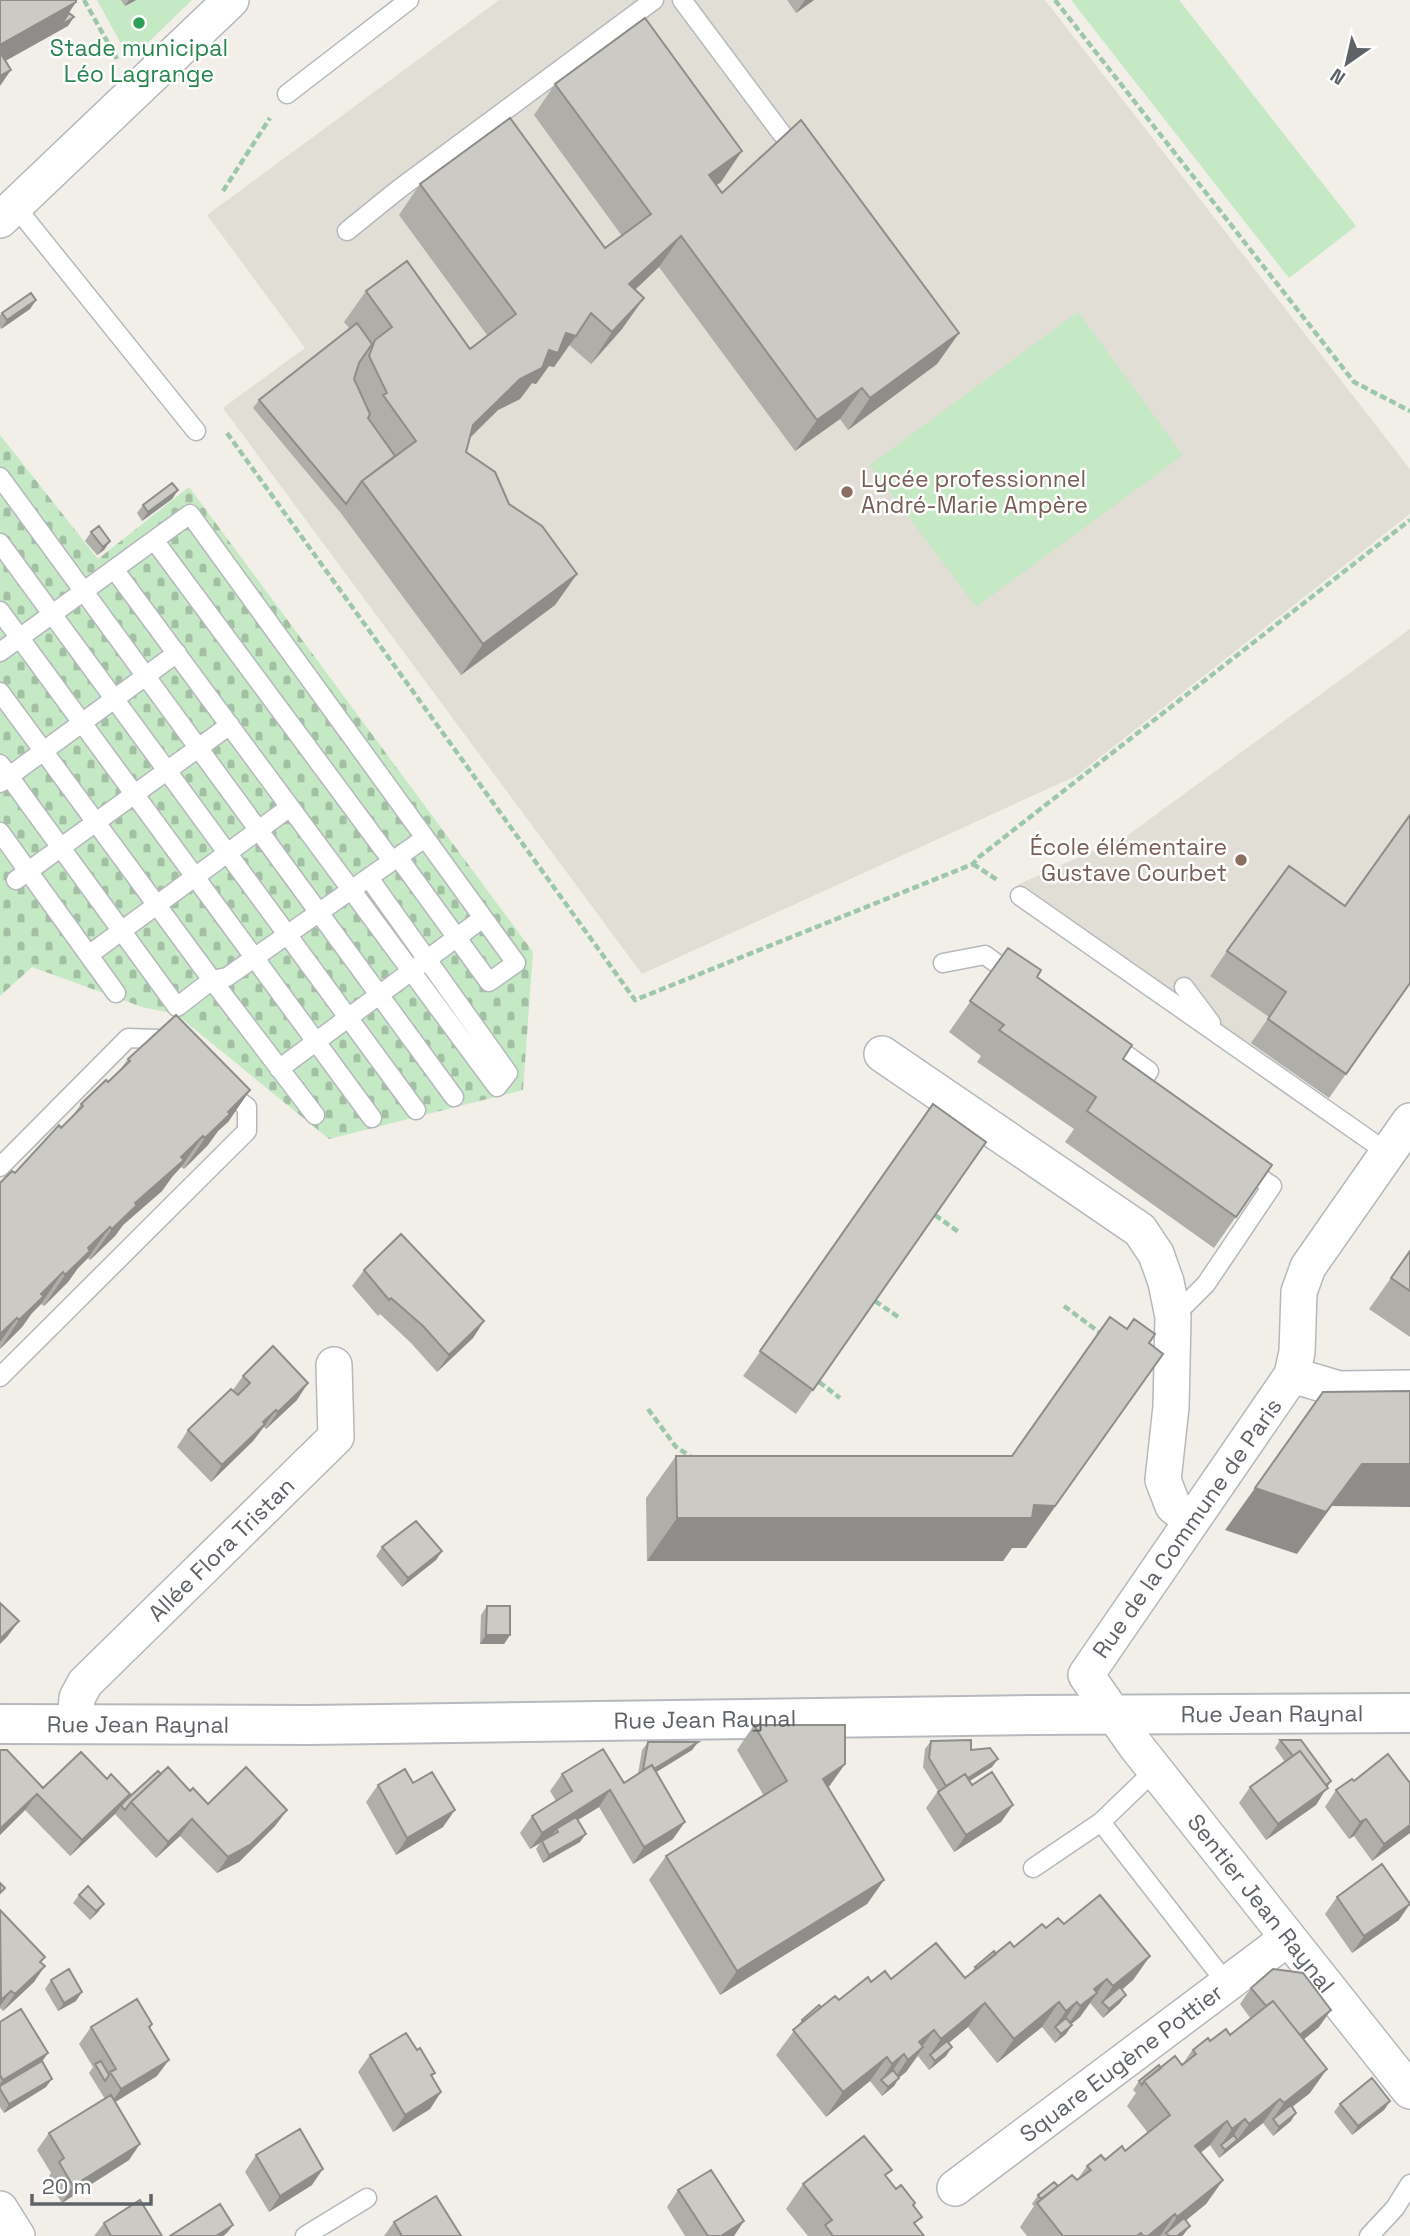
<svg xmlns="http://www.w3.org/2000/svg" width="1410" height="2236" font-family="'Space Grotesk',sans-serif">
<defs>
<pattern id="cemetery-stones" width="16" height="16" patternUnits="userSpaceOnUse" patternTransform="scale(1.75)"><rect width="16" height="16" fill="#c5e8c5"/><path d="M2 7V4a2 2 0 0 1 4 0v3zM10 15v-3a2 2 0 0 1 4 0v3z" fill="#a3c0a4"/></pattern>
</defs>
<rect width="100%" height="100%" fill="#f1efe8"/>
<path fill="#e1ded6" d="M499,0H1045L1410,469V514L1076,776L642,974L223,408L305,348L207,215Z
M1410,629V983L1329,1098L1017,885L1128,835Z"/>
<path fill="#c5e8c5" d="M97,0H192L130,60Z
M1071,0H1179L1356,226L1289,278Z
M1078,312L1183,455L976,607L870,465Z"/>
<path fill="url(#cemetery-stones)" d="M0,435L98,559L189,487L533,952L523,1090L329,1139L176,1014L142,1007L32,967L0,996Z"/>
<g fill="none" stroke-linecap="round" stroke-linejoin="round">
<g stroke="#b5b8bc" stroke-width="21">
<path id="lane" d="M682,0L782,134
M287,94L409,0
M15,206L196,431
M347,231L399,189L654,0
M0,477L454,1097
M154,540L392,861
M0,543L416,1110
M114,569L497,1087L508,1073L369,878
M0,611L372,1118
M0,652L190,514L516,963L489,982L398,857
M0,692L212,980L315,1115
M0,764L177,1007L212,980L227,977L425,838
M0,783L177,653
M0,832L116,993
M16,880L230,725
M1020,896L1388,1153
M90,954L290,807
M943,963L985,955L1015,977
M1184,987L1211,1023
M1107,1041L1149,1071L1136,1090L1140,1093
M279,1069L483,918
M0,1167L128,1038L159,1039L171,1048
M1173,1317L1206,1284L1272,1186L1243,1166
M0,1377L247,1131V1107L223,1089
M1101,1822L1155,1770
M1033,1868L1101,1822L1227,1984
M305,2236L367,2198
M1369,2236L1395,2208L1410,2184"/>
</g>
<g stroke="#b5b8bc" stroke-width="38">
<g id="street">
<path d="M0,220L231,0"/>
<path d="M882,1054L1140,1230L1156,1254L1166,1282L1173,1317L1171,1407L1163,1480L1173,1506L1191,1520"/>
<path id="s1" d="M1410,1121L1308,1267L1299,1292L1297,1352L1292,1375L1086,1675L1136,1746L1410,2091"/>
<path d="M1292,1375L1339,1389L1410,1388"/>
<path id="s2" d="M75,1724L77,1698L85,1683L336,1437L334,1365"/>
<path id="s3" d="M955,2188L1288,1938"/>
<path d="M0,2209L17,2236"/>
</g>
</g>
<g stroke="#b6babf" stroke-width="42">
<g id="secondary">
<path id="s4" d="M0,1724L309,1725L1031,1715L1410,1713"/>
</g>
</g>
<path stroke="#9cc7a9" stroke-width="4.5" stroke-dasharray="7 3.5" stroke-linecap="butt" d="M84,0L117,59
M1055,0L1354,382L1410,411
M223,191L270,118
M227,433L635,1000L973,864L979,857L1410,520
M973,864L999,881
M935,1215L960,1233
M875,1301L901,1319
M1064,1306L1103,1335
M819,1382L840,1398
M648,1409L676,1447L693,1458"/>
<use href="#lane" stroke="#fff" stroke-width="18"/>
<use href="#street" stroke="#fff" stroke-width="35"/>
<use href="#secondary" stroke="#fff" stroke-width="38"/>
</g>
<path fill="#afaea9" d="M121,0H136L125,6Z
M787,0H814L796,13Z
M555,84L721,182L716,185L722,193L959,333L937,364L848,430L840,419L795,451L659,267L635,290L622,329L591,364L569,345L554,367L549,366L536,384L532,383L520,399L498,410L470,438L466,452L509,504L577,574L555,605L461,675L340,512L253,408L259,400L350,329L344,322L366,291L470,349L487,335L399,215L420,184L605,248L622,236L534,115Z
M36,300L30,309L1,329L0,327V315L2,313Z
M178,490L172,499L142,521L137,513L143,505Z
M91,532L110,541L104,550L97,555L85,541Z
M1008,948L1123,1059L1272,1165L1214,1248L1065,1142L1074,1129L977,1062L981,1056L949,1032Z
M1227,951L1410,983L1329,1098L1251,1043L1269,1017L1210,976Z
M128,1059L250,1090L228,1122L218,1131L208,1145L184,1169L181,1167L172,1177L162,1191L123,1225L115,1236L90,1260L88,1258L78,1268L68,1282L44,1306L41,1304L32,1313L22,1327L0,1349V1183L15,1173L71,1118L81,1104L108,1082L119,1071Z
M933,1104L986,1142L796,1414L743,1376Z
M1410,1251V1337L1369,1309Z
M364,1270L484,1321L473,1338L437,1372L411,1343L380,1314L378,1316L352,1286Z
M1149,1343L1026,1548H1012L1003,1561H647L646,1498L676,1456H1012Z
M243,1376L297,1400L266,1429L264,1427L253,1441L211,1482L177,1447L188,1430L233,1390Z
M382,1547L442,1551L436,1560L402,1587L376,1556Z
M487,1606L510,1635L504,1644H480L481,1615Z
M754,1725L845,1764L828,1788L884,1880L867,1904L720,1995L649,1880L666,1856L764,1796L737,1750Z
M1280,1740L1327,1787L1316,1805L1266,1840L1239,1803L1250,1787L1285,1762L1275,1748Z
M931,1741L971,1750L992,1767L970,1781L972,1785L1013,1805L1001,1822L954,1852L926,1808L938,1791L923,1767L925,1749Z
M648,1742H698L692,1750L656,1772L673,1839L633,1864L599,1807L578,1820L580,1842L543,1863L536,1849L540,1843L530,1849L520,1833L532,1816L556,1801L550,1791L562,1774L624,1783L638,1774L642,1750Z
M0,1750L43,1788L125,1801L161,1774L190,1791L208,1804L287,1810L275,1826L239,1862L217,1873L180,1836L156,1858L115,1814L70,1856L25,1810L0,1835Z
M1354,1781L1410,1783V1833L1372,1861L1354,1836L1349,1839L1325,1807L1336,1790Z
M413,1783L443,1827L396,1855L366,1802L378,1785Z
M79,1895L104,1904L98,1912L90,1920L73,1903Z
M1337,1897L1399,1920L1352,1953L1325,1914Z
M0,1910L41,1963L34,1982L3,2011L0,2008Z
M1064,1924L1150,1956L1133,1980L1122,1990L1120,2003L1103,2018L1090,2003L1080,2017L1071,2024L1066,2034L1055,2043L1042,2027L997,2063L968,2027L949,2043L946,2056L929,2070L918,2056L906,2072L899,2077L894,2086L882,2096L870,2081L826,2117L776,2055L802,2020L821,2007L839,2000L871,1982L891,1979L965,1978L970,1975L975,1967L996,1954L1014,1947L1046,1928Z
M51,1980L76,2001L58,2011L45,1989Z
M1251,1988L1319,2027L1304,2039L1310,2093L1292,2107L1291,2121L1273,2136L1263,2123L1219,2158L1210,2145L1200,2153L1223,2180L1206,2204L1186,2220L1190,2226L1182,2236H1027L1020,2227L1034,2206L1032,2204L1038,2195L1058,2186L1077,2180L1087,2166L1102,2157L1107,2158L1125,2151L1148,2133L1127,2106L1136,2093L1133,2090L1139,2081L1161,2068L1182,2065L1193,2049L1211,2041L1230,2035L1251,2019L1240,2004Z
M0,2022L48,2053L42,2061L46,2087L4,2113L0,2107Z
M152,2024L150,2028L157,2076L115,2102L129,2160L62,2203L47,2179L51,2173L37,2150L49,2133L105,2099L89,2073L93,2067L79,2044L91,2027Z
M417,2050L435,2073L432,2077L441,2092L430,2109L393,2132L358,2072L370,2055Z
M1390,2101L1384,2110L1352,2135L1334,2112L1340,2104Z
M256,2155L312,2185L269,2212L245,2172Z
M887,2177L896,2189L915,2203L913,2206L915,2226L924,2236H808L786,2209L803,2184Z
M678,2190L734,2236H685L667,2207Z
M394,2222L461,2236H384Z
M104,2223L162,2236H94Z"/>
<path fill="#8f8d8a" d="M129,0H136L125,6Z
M805,0H814L796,13Z
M76,2L61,25L74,17L68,26L0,64V45Z
M11,70L0,86V76Z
M742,151L721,182L687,206L709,175Z
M681,236L659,267L607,316L629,284Z
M644,298L622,329L591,364L612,332Z
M36,300L30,309L1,329L7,320Z
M566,333L576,336L554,367L549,366L536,384L532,383L520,399L498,410L451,456L473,425Z
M959,333L937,364L848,430L870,398Z
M862,388L840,419L795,451L817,420Z
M178,490L172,499L142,521L148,512Z
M110,541L104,550L97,555L103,547Z
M577,574L555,605L461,675L483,644Z
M250,1090L228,1122L218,1131L208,1145L184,1169L205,1138L228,1112Z
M203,1136L181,1167L172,1177L162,1191L123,1225L115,1236L90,1260L112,1229L135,1203Z
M110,1227L88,1258L78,1268L68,1282L44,1306L65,1275L88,1248Z
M63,1272L41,1304L32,1313L22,1327L0,1349L19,1320L41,1294Z
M17,1318L0,1342V1334Z
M484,1321L473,1338L437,1372L449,1355Z
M1163,1354L1026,1548H1012L1003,1561H647L677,1518L1034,1505Z
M308,1383L297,1400L266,1429L278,1412Z
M276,1410L253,1441L211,1482L222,1465Z
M1362,1464H1410V1507L1332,1506L1297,1554L1225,1530L1255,1488Z
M442,1551L436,1560L402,1587L408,1578Z
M19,1621L7,1637L0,1644V1639Z
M486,1635H510L504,1644H480Z
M698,1742L692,1750L637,1784L643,1775Z
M998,1759L992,1767L942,1798L948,1790Z
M845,1764L828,1788L823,1779Z
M1331,1781L1316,1805L1266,1840L1278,1824Z
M610,1790L599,1807L558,1832L556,1829L551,1837L542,1841L540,1843L530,1849L542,1833Z
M37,1794L25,1810L0,1835V1829Z
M130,1794L115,1814L70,1856L82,1840Z
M1013,1805L1001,1822L954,1852L966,1835Z
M287,1810L275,1826L239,1862L217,1873L228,1857Z
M455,1810L443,1827L396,1855L407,1838Z
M192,1819L180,1836L156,1858L168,1842Z
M1366,1819L1354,1836L1349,1839L1360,1822Z
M685,1822L673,1839L633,1864L644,1847Z
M1410,1825V1833L1372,1861L1384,1844Z
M586,1834L580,1842L543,1863L549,1855Z
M884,1880L867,1904L720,1995L737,1971Z
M104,1904L98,1912L90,1920L96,1911Z
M1410,1904L1399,1920L1352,1953L1364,1936Z
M1150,1956L1133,1980L1104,2004L1102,2002L1113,1986Z
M45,1966L34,1982L3,2011L15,1994Z
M1107,1979L1080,2017L1063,2031L1094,1989Z
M11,1991L0,2006V2001Z
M82,1992L76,2001L58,2011L64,2003Z
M1126,1995L1120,2003L1103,2018L1109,2009Z
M1059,2002L1042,2027L997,2063L1014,2039Z
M1077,2002L1060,2027H1055L1049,2035L1066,2011Z
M985,2003L968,2027L931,2057L930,2055L924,2063L941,2039Z
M1331,2010L1319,2027L1282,2057L1294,2040Z
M1072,2025L1066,2034L1055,2043L1061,2034Z
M934,2030L919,2051L923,2047L906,2072L891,2084L919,2042Z
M952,2047L946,2056L929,2070L935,2061Z
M48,2053L36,2070L0,2089V2084L3,2080Z
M904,2054L887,2079L881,2080L876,2088L892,2064Z
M887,2057L870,2081L826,2117L843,2092Z
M169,2060L157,2076L109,2106L121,2089Z
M1327,2069L1310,2093L1274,2121L1273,2119L1267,2128L1284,2103Z
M899,2078L894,2086L882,2096L888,2087Z
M52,2079L46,2087L4,2113L9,2104Z
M441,2092L430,2109L393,2132L405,2115Z
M1280,2099L1263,2123L1219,2158L1225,2150L1237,2140L1249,2124Z
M1390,2101L1384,2110L1352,2135L1358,2126Z
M1296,2113L1291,2121L1273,2136L1279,2127Z
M1245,2119L1228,2143L1221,2145L1232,2129Z
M1227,2121L1210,2145L1178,2171L1195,2146Z
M140,2144L129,2160L62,2203L73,2186Z
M323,2169L312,2185L269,2212L280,2196Z
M1223,2180L1206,2204L1168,2235L1166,2233L1177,2217Z
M1175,2214L1160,2236H1148Z
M744,2221L734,2236H721Z
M233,2225L227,2233L223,2236H216Z
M1190,2226L1184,2234L1182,2236H1177Z"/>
<path fill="#cccac5" stroke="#8f8d8a" stroke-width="2" d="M0,0H76V2L0,45Z
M69,13L74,17L61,25Z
M645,18L742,151L709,175L722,193L801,120L959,333L870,398L862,388L817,420L681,236L629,284L644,298L612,332L591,313L576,336L566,333L558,353L549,350L542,368L520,379L473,425L466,452L495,472L509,504L542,526L577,574L483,644L362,481L416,441L383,395L387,393L369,356L375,340L392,327L366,291L407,261L470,349L516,314L420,184L510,118L605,248L651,214L555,84Z
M0,52L11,70L0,76Z
M31,293L36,300L7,320L2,313Z
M357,323L372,344L359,363L354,379L370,414L368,418L395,456L362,481L346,504L259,400Z
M172,483L178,490L148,512L143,505Z
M99,526L110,541L103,547L91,532Z
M1410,815V983L1346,1074L1268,1019L1286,992L1227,951L1289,866L1345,906Z
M1008,948L1041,970L1037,977L1132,1045L1123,1059L1272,1165L1236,1217L1087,1111L1096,1097L999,1030L1004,1025L970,1001Z
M176,1015L250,1090L228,1112L230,1114L205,1138L203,1136L181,1157L184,1160L135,1203L137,1205L112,1229L110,1227L88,1248L90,1251L65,1275L63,1272L41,1294L44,1296L19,1320L17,1318L0,1334V1183L12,1171L15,1173L59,1125L61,1128L83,1106L81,1104L106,1080L108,1082L130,1061L128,1059Z
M933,1104L986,1142L813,1390L760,1351Z
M401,1234L484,1321L449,1355L423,1326L391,1298L389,1300L364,1270Z
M1410,1251V1291L1391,1278Z
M1110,1317L1127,1329L1134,1319L1155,1334L1149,1343L1163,1354L1055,1506L1034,1505L1032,1518H677L676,1456H1012Z
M273,1346L308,1383L278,1412L276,1410L263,1422L265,1424L222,1465L188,1430L231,1389L238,1395L250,1383L243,1376Z
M1410,1391V1464H1362L1326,1512L1255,1488L1323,1392Z
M416,1521L442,1551L408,1578L382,1547Z
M0,1603L19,1621L0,1639Z
M487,1606H510V1635H486Z
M754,1725H845V1764L823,1779L884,1880L737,1971L666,1856L787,1781Z
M971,1740V1750L990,1748L998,1759L968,1778L965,1774L946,1786L929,1758L931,1741Z
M1280,1740H1301L1331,1781L1326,1785L1300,1751L1293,1756Z
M648,1742H698L654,1769L652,1765L643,1770Z
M603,1749L624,1783L652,1765L685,1822L644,1847L610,1790L542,1833L532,1816L572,1791L562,1774Z
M0,1750H7L43,1788L81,1752L107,1779L111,1774L130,1794L82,1840L37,1794L0,1829Z
M1300,1751L1328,1788L1278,1824L1250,1787Z
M1388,1754L1410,1783V1825L1384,1844L1366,1819L1360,1822L1336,1790L1352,1779L1354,1781Z
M168,1767L190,1791L193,1788L208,1804L246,1767L287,1810L250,1845L228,1857L192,1819L168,1842L131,1802Z
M405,1769L413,1783L432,1772L455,1810L407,1838L378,1785Z
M158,1771L161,1774L131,1802L125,1810L121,1806L125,1801Z
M992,1772L1013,1805L966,1835L938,1792L965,1774L972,1785Z
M576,1817L586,1834L549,1855L542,1841L558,1832L556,1829Z
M1382,1864L1410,1904L1364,1936L1337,1897Z
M0,1883L5,1888L0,1893Z
M88,1886L104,1904L96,1911L79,1895Z
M1100,1895L1150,1956L1113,1986L1107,1979L1094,1989L1097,1993L1080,2006L1077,2002L1066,2011L1059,2002L1014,2039L985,2003L941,2039L934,2030L919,2042L923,2047L908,2060L904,2054L892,2064L887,2057L843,2092L793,2030L835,1996L839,2000L868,1977L871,1982L885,1971L891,1979L936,1943L965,1978L1010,1942L1014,1947L1042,1924L1046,1928L1058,1918L1064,1924Z
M0,1910L45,1957L40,1962L45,1966L15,1994L11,1991L1,2000Z
M994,1951L996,1954L977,1969L975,1967Z
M69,1969L82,1992L64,2003L51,1980Z
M1273,1969L1303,1973L1331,2010L1300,2035L1273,2001L1266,2006L1251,1988Z
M1120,1987L1126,1995L1109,2009L1102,2002Z
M137,1999L152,2024L149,2027L169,2060L121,2089L110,2072L116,2069L91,2027Z
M1273,2001L1327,2069L1284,2103L1280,2099L1249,2124L1245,2119L1232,2129L1227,2121L1195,2146L1223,2180L1177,2217L1175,2214L1148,2236H1143L1141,2233L1137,2236H1063L1037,2203L1072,2175L1077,2180L1091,2170L1087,2166L1101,2155L1105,2160L1122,2146L1125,2151L1170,2115L1144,2081L1175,2056L1182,2065L1196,2054L1193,2050L1208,2038L1210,2041L1226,2029L1230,2035Z
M819,2005L821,2007L803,2022L802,2020Z
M21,2009L48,2053L3,2080L0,2075V2022Z
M1066,2018L1072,2025L1061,2034L1055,2027Z
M406,2033L417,2050L420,2048L435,2073L431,2075L441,2092L405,2115L370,2055Z
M947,2041L952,2047L935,2061L930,2055Z
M42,2061L52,2079L9,2104L0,2089V2086Z
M101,2061L109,2075L105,2081L95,2064Z
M1159,2065L1161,2068L1144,2081L1142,2085L1139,2081Z
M893,2070L899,2078L888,2087L881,2080Z
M1372,2078L1390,2101L1358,2126L1340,2104Z
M111,2095L140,2144L73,2186L59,2162L64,2158L49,2133Z
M1291,2105L1296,2113L1279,2127L1273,2119Z
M300,2129L323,2169L280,2196L256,2155Z
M1234,2135L1237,2140L1225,2150L1221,2145Z
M864,2136L892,2170L885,2175L896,2189L901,2185L915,2203L913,2205L922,2217L914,2223L924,2236H833L825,2225L832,2220L803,2184Z
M711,2170L744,2221L721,2236H708L678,2190Z
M1054,2182L1058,2186L1041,2199L1038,2195Z
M436,2196L461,2236H402L394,2222Z
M140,2200L162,2236H111L104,2223Z
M220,2204L233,2225L216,2236H170Z
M1184,2218L1190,2226L1177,2236H1169L1166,2233Z"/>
<circle fill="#2e9e5b" stroke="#fff" stroke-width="2.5" cx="139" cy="23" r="7"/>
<g fill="#8d6e63" stroke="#fff" stroke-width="2.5">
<circle cx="847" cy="492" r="7"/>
<circle cx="1241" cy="860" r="7"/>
</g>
<g text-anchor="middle" stroke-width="5" stroke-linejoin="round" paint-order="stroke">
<g font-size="23" fill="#27864d" stroke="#fff">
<text x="139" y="56">Stade municipal<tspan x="139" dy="26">Léo Lagrange</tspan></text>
</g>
<g font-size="23" fill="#785e54" stroke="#fff" text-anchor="start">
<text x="861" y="487">Lycée professionnel<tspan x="861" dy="26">André-Marie Ampère</tspan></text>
<text x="1227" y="855" text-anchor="end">École élémentaire<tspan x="1227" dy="26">Gustave Courbet</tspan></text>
</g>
<g font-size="23" fill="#5f6368" stroke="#fff">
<text transform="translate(1187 1528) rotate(-55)" y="8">Rue de la Commune de Paris</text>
<text dy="8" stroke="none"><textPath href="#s2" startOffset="234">Allée Flora Tristan</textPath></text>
<text dy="8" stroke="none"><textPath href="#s4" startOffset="1272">Rue Jean Raynal</textPath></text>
<text dy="8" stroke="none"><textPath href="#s4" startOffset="705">Rue Jean Raynal</textPath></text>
<text dy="8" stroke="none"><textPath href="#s4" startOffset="138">Rue Jean Raynal</textPath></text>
<text dy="8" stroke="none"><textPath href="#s1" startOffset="940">Sentier Jean Raynal</textPath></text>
<text dy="8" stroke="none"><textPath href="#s3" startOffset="208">Square Eugène Pottier</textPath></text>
</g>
</g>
<g transform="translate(1347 63) rotate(214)" stroke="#ffffff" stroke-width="5" paint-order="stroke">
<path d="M0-5L12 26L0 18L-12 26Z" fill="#5f6368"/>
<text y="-10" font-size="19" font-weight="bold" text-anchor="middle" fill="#5f6368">N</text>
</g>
<path d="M32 2194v10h119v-10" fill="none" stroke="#5f6368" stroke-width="3.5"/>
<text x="42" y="2194" font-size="21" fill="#5f6368" stroke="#ffffff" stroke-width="5" paint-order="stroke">20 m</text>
</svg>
